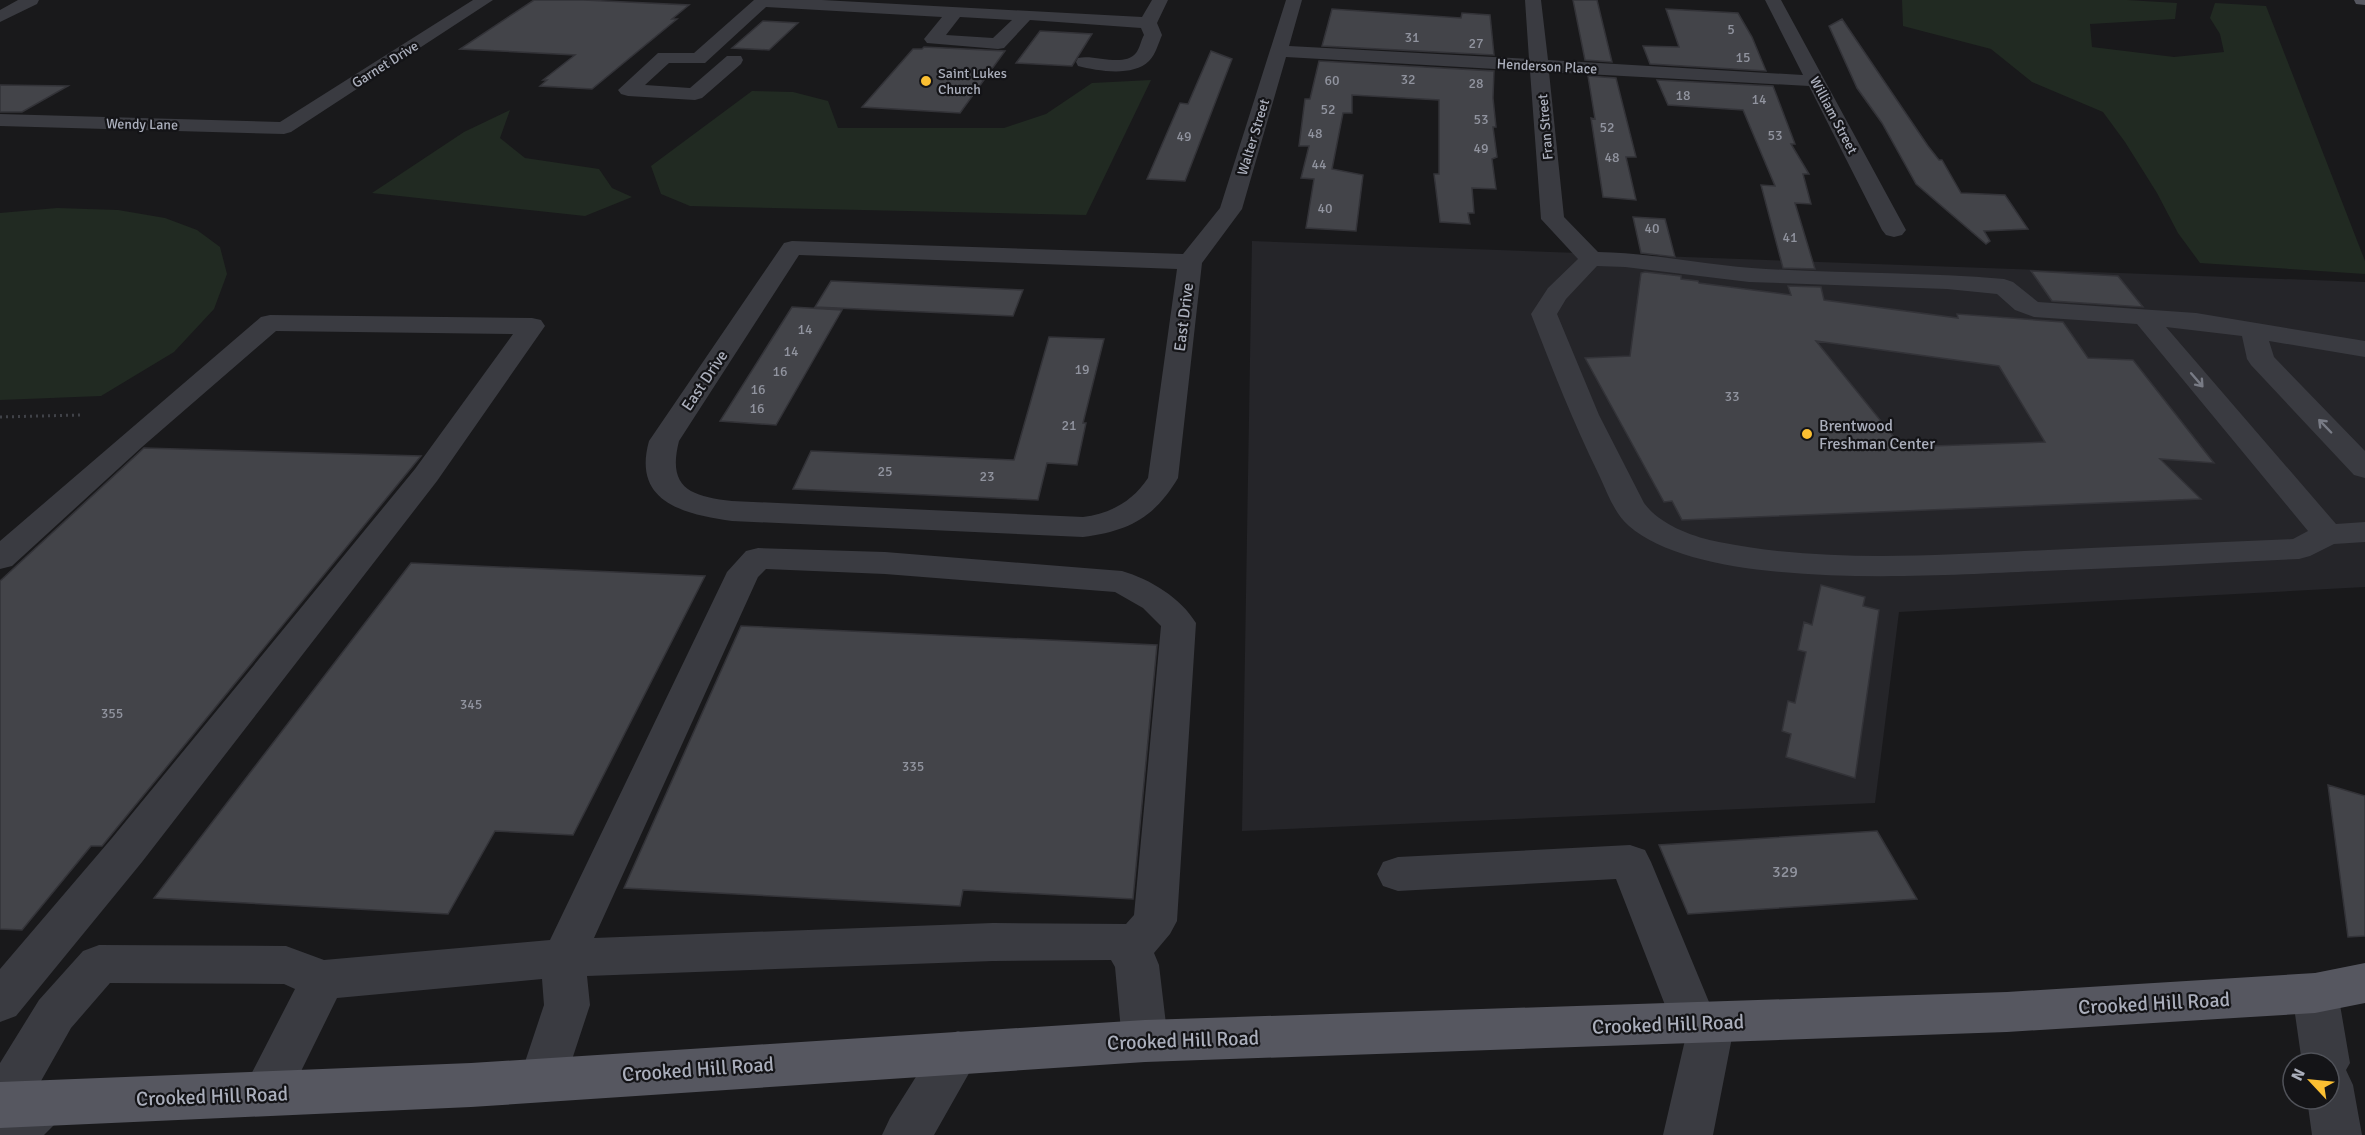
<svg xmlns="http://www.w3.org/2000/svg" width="2365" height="1135" font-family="Signika,sans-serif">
<rect width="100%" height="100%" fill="#19191b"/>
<path fill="#252529" d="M1252,241L2365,282V587L1899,612L1875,803L1242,831Z"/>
<path fill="#212a22" d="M1902,0H2127L2177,3L2175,19L2090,24L2092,47L2174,57L2224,52L2220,34L2210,18L2215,3L2266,6L2365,261V274L2200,263L2178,233L2157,193L2125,142L2103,112L2032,82L1991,49L1903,26Z
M1151,80L1086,215L690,206L661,194L651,166L752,91L793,92L828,101L838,128H1004L1046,114L1092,83Z
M510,110L500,138L525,158L599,169L612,188L632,197L585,216L372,193L464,132Z
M57,208L118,210L165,218L197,230L220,247L227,274L214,309L174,352L101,396L0,400V213Z"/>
<path fill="#434449" stroke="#333338" stroke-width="1.5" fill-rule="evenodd" d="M534,0H584L689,5L672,19H677L592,89L540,86L547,80H543L575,55L460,49Z
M1573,0H1597L1612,62L1585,60Z
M1332,9L1461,18L1462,13L1490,15L1494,55L1322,46Z
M1666,9L1738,13L1752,37L1766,71L1650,64L1643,46L1679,47Z
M1842,19L1928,146L1939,160H1942L1961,193L2005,195L2028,229L1984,231L1990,241L1986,244L1916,184L1882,123L1857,88L1829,26Z
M763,21L798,23L769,50L732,48Z
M1040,31L1092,34L1072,66L1016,63Z
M924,47L1005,51L960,113L862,107L913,49H922Z
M1211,51L1232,59L1185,181L1147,179L1180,103L1188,104Z
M1319,61L1494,71L1493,98L1496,127H1493L1497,157L1492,159L1496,189L1472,188L1474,213H1468L1470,224L1440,222L1434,174H1439V100L1352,95V113H1343L1332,169L1363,175L1356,231L1306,228L1314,179L1301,178L1309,146H1299L1305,99H1310Z
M1588,76L1616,78L1636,157H1626L1636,200L1603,197L1591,118L1595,119Z
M1657,80L1773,86L1795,144H1791L1809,174H1803L1811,204L1795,203L1815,269L1783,268L1761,185L1775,186L1743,110L1668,105Z
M0,85L68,86L22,112H0Z
M1633,217L1665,219L1675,257L1641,253Z
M2031,271L2118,276L2143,307L2052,301Z
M1645,272L1681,276V279L1698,281L1699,283L1791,295L1788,286L1821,287L1824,300L1958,318L1957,314L2063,322L2088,358L2133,360L2214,463L2160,459L2201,499L1682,520L1672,501L1664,502L1585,358L1630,356L1641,273ZM1816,341L1999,366L2045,442L1902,447Z
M831,281L1023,290L1013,316L815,307Z
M792,307L842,310L776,425L720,421Z
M1049,337L1104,339L1083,423H1086L1077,465L1047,463L1038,500L793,489L811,451L1014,460Z
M144,448L421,456L102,846H91L22,930L0,929V581Z
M411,563L705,576L573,835L495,831L448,914L154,898Z
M1821,585L1865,597L1863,606L1879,610L1855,778L1786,757L1791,734L1782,731L1788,701L1795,703L1806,652L1798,650L1804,622L1812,625Z
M741,626L1157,645L1133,899L963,890L960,906L624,888Z
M2328,785L2365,796V936L2348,937Z
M1877,831L1917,899L1688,914L1659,845Z"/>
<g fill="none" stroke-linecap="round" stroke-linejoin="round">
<path stroke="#404248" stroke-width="3" stroke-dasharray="2 4" stroke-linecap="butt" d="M0,417L81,415"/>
<path fill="#3a3b41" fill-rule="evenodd" d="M18,0H39L37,4L0,22V10Z
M473,0H493L291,132L284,134L0,126V114L280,122Z
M754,0H822L1142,17L1152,0H1168L1157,23L1162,35C1158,44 1156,54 1149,61C1133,77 1098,71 1078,66L1076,62L1078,58C1095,54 1123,68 1136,53C1140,48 1141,40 1144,35L1141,28L1030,20L1004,48L998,49L927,43L924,39L942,17L766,7L705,63H669L645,85L690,88L727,56H741L743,60L741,64L702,98L695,100L628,96L621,94L618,90L658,53H694ZM960,17L1012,20L993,38L946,35Z
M1286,0H1302L1289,46L1529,59L1525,0H1541L1548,60L1803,75L1765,0H1781L1906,230L1902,235L1894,237L1886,235L1882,230L1809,86L1549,72L1564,217L1598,252C1650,253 1701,264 1752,268C1836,274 1920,272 2004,279L2013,282L2038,302L2196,313L2365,341V357L2269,341L2274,357L2365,451V478L2354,475L2251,365L2247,359L2242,336L2166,327L2336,524L2365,522V542L2334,544L2310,556L2299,559C2213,563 2128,568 2042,571C1941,575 1707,593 1629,526C1614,513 1607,492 1599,475C1573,422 1552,368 1531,314L1548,288L1578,259L1541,219L1530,71L1286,57L1242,209L1202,263L1178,478C1154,518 1129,531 1083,537L732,521C683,514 632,502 649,441L784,243L792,241L1183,254L1220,208ZM799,255L1177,269L1148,478C1133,501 1110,514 1083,517L732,501C690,496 667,488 679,441ZM1597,266L1625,267L1749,282L1947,289L1997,294L2015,310L2034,317L2137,324L2308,531L2293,539C2203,543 2114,547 2024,551C1924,556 1818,562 1719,542C1693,537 1660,525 1644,503L1599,415L1557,314L1566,299Z
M270,315L532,318L541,320L545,326L437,481L142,862L16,1016L0,1022V969L112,838L415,469L513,334L276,331L142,447L12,566L0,569V541L261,317Z
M758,548L885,552L1122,571C1150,579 1181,598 1196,623L1177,921L1170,934L1154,953L1159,965L1168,1041L1161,1056L1145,1062L1129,1056L1122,1041L1115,967L1111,960L993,961L587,976L590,1005L560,1096L543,1102L526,1096L519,1080L544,1005L542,979L337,998L282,1110L265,1116L248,1110L241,1094L295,989L284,984L110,983L71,1028L41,1081L60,1087L67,1103L60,1119L44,1135H0V1063L39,1000L83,951L99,945L286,946L324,960L550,940L727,572L746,551ZM766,569L885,574L1115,592L1143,608L1161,626L1134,915L1126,924L993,923L594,938L758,577Z
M1630,845L1645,850L1651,862L1709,1002L1728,1007L1735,1022L1713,1135H1663L1685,1040L1679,1038L1672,1023L1616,879L1398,891L1383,886L1377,874L1383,862L1398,857Z
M2315,973L2331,979L2338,993L2350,1063L2346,1070L2353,1085L2362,1135H2312L2307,1099H2329V1063H2302L2292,993L2299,979Z
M958,1031L975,1037L981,1052L934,1135H882L890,1118L941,1037Z"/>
<path fill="#565760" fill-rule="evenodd" d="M2354,0H2365V5L2356,4Z
M2365,963V1003L2315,1013L2007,1032L1145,1062L471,1107L0,1128V1082L471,1063L1145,1020L2007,992L2315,973Z"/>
</g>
<defs><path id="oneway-shaft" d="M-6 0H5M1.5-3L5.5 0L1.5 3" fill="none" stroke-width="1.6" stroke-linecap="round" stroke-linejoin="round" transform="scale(1.5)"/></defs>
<g stroke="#787b85">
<use href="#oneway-shaft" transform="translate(2197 380) rotate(49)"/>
<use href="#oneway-shaft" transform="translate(2325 426) rotate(-134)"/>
</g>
<g fill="#fbbf32" stroke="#141417" stroke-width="2">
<circle cx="926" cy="81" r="6"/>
<circle cx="1807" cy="434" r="6"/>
</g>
<g text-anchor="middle" stroke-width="4.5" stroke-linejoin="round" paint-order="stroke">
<g font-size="14" fill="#91949f">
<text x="1731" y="34">5</text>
<text x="1412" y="42">31</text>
<text x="1476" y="48">27</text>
<text x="1743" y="62">15</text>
<text x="1408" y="84">32</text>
<text x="1332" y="85">60</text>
<text x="1476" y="88">28</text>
<text x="1683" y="100">18</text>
<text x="1759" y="104">14</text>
<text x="1328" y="114">52</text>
<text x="1481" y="124">53</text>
<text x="1607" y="132">52</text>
<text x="1315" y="138">48</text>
<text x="1775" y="140">53</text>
<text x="1184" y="141">49</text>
<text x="1481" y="153">49</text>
<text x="1612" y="162">48</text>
<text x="1319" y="169">44</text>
<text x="1325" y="213">40</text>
<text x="1652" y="233">40</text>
<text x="1790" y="242">41</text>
<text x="805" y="334">14</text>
<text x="791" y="356">14</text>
<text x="1082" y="374">19</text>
<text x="780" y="376">16</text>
<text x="758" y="394">16</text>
<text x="1732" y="401">33</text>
<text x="757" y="413">16</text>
<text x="1069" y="430">21</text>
<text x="885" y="476">25</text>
<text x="987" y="481">23</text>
<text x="471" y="709">345</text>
<text x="112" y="718">355</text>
<text x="913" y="771">335</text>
</g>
<g font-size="14" fill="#abafbc" stroke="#141417">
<text transform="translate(385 64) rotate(-32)" y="5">Garnet Drive</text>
<text transform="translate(1547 66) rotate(3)" y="5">Henderson Place</text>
<text transform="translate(1834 115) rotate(62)" y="5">William Street</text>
<text transform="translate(142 124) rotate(1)" y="5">Wendy Lane</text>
<text transform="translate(1545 127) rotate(-95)" y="5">Fran Street</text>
<text transform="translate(1253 137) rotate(-73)" y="5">Walter Street</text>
</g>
<g font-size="14" fill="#abafbc" stroke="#141417" text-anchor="start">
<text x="938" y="78">Saint Lukes<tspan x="938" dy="16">Church</tspan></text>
</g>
<g font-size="16" fill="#abafbc" stroke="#141417">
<text transform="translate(1183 317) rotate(-83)" y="6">East Drive</text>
<text transform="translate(704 380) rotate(-56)" y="6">East Drive</text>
</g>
<g font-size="16" fill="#abafbc" stroke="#141417" text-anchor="start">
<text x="1819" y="431">Brentwood<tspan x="1819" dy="18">Freshman Center</tspan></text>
</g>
<g font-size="16" fill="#91949f">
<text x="1785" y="877">329</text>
</g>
<g font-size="20" fill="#abafbc" stroke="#141417">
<text transform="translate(2154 1003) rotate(-3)" y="7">Crooked Hill Road</text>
<text transform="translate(1668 1024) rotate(-2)" y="7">Crooked Hill Road</text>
<text transform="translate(1183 1040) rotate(-2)" y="7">Crooked Hill Road</text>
<text transform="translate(698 1069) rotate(-4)" y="7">Crooked Hill Road</text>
<text transform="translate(212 1096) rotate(-2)" y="7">Crooked Hill Road</text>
</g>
</g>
<g transform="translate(2311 1081) rotate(296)"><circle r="28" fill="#141417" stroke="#505259" stroke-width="1.5"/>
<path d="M0-4.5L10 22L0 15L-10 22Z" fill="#fbbf32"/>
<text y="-9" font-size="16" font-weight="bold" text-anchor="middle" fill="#abafbc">N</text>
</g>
</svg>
